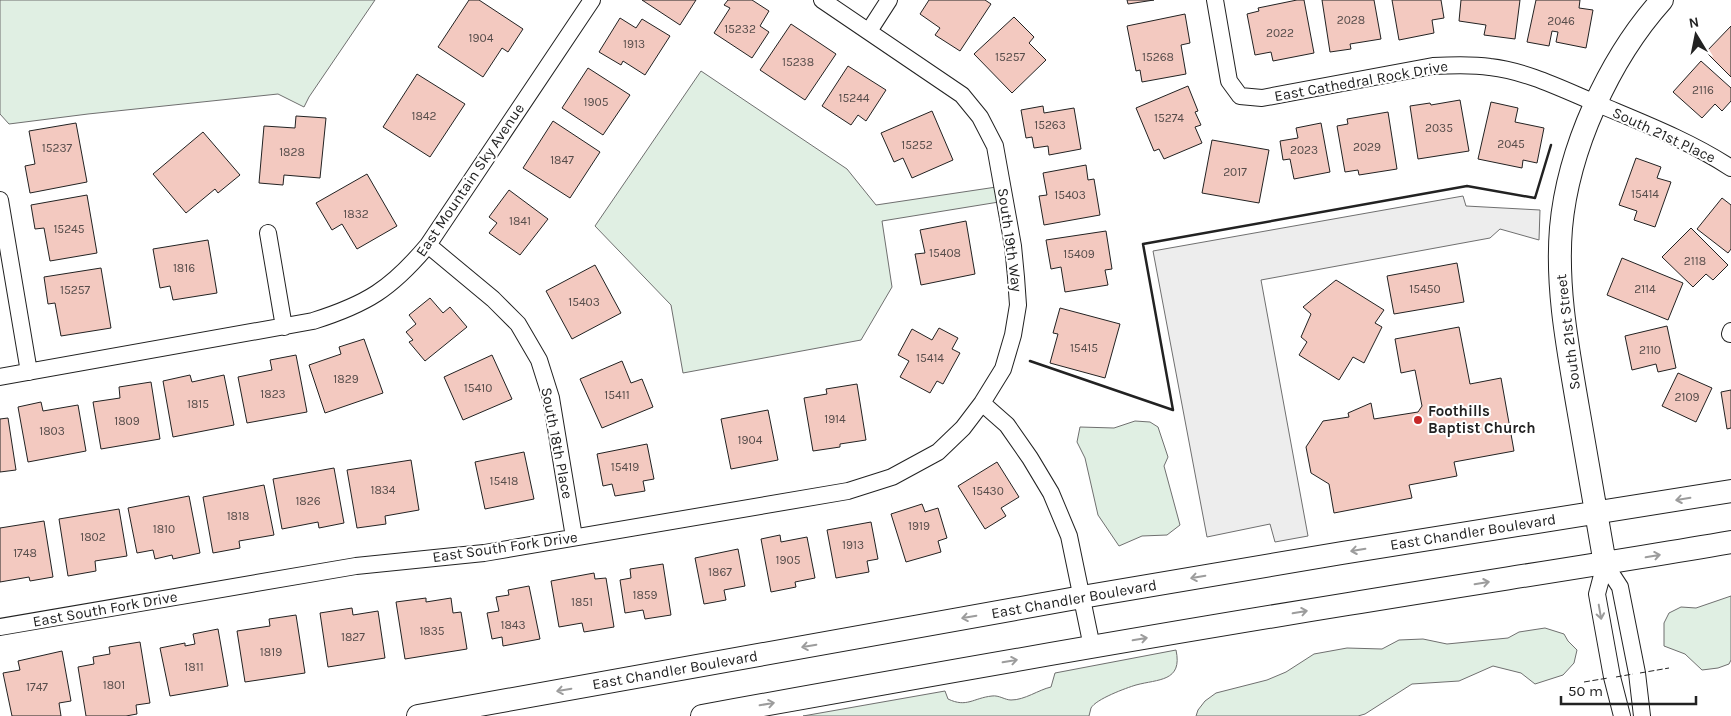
<svg xmlns="http://www.w3.org/2000/svg" width="1731" height="716" font-family="Karla,sans-serif">
<rect width="100%" height="100%" fill="#fff"/>
<path fill="#e0efe3" stroke="#6f6f6f" d="M0,0H375L309,97L304,107L278,94L88,114L9,124L0,114Z
M701,71L847,169L876,205L1003,186L1005,201L882,221L892,287L861,340L683,373L671,305L595,226Z
M1135,421L1150,422L1158,427L1168,457L1164,466L1180,525L1167,535L1142,536L1119,546L1098,515L1085,458L1077,442L1080,427L1114,428Z
M1731,596V660L1729,664L1718,668L1702,670L1685,654L1664,646V623L1669,613L1681,607L1696,608Z
M1545,628L1564,634L1568,641L1577,650L1574,663L1563,675L1535,684L1521,673L1493,666L1459,681L1412,684L1365,714L1358,716H1196L1198,710L1205,701L1216,693L1267,680L1286,672L1314,654L1347,648L1382,649L1399,640L1423,639L1447,644L1508,638L1519,632Z
M1176,650C1183,682 1158,679 1136,685C1126,688 1096,699 1091,708C1090,711 1090,713 1089,716H803L945,691L948,699C967,708 973,698 992,696C999,695 1005,700 1011,700C1025,700 1038,690 1051,687L1055,673Z"/>
<path fill="#ededed" stroke="#6f6f6f" d="M1463,196L1466,206L1540,210L1539,240L1500,229L1490,238L1261,280L1308,536L1275,542L1270,524L1207,537L1153,251Z"/>
<path fill="#f3c9c0" stroke="#222" d="M469,0H479L523,29L508,52L502,48L483,77L438,47Z
M642,0H696L680,25Z
M728,0H752L769,11L760,26L769,32L752,58L714,33L730,8L724,5Z
M929,0H985L991,4L960,51L935,35L940,28L920,14Z
M1127,0H1154L1128,4Z
M1297,0H1304L1314,53L1273,61L1271,52L1255,55L1247,14L1259,11L1258,8Z
M1322,0H1374L1381,39L1350,44L1351,49L1330,52Z
M1392,0H1441L1444,18L1432,20L1434,33L1399,40Z
M1461,0H1520L1515,39L1484,35L1486,25L1459,21Z
M1536,0H1580L1579,8L1593,10L1586,48L1556,42L1558,32L1552,31L1549,46L1527,42Z
M1185,14L1190,43L1181,45L1186,74L1142,82L1140,70L1136,71L1127,26Z
M1014,17L1034,37L1029,43L1046,60L1012,93L974,54Z
M620,18L636,28L642,19L670,36L645,75L623,61L621,65L599,52Z
M791,24L836,54L805,100L760,70Z
M1731,26V77L1706,52Z
M1701,61L1731,88V101L1722,111L1715,104L1702,118L1673,92Z
M848,66L886,90L866,121L858,115L851,125L822,106Z
M588,68L630,95L603,135L562,108Z
M417,74L465,104L430,157L383,127Z
M1188,86L1198,111L1195,112L1201,125L1195,127L1202,143L1164,159L1159,149L1154,151L1136,108Z
M1460,100L1469,151L1418,159L1410,106L1430,103L1431,105Z
M1491,102L1518,108L1515,122L1544,128L1537,163L1523,160L1522,168L1478,159Z
M1043,106L1044,113L1074,108L1081,149L1049,155L1048,146L1034,148L1032,137L1026,138L1021,110Z
M932,111L953,160L912,178L903,158L894,162L881,133Z
M1388,112L1397,169L1359,175L1358,170L1345,172L1337,126L1348,124L1347,119Z
M296,116L326,118L320,178L284,175L283,185L259,183L264,126L295,128Z
M553,121L600,152L570,198L523,168Z
M76,123L87,182L30,193L25,166L35,164L29,131Z
M1321,123L1330,172L1294,179L1290,159L1283,160L1280,141L1298,138L1296,128Z
M203,132L240,175L218,193L215,189L186,213L153,174Z
M1212,140L1269,150L1259,203L1202,193Z
M1636,158L1661,167L1657,178L1671,182L1655,227L1634,220L1637,211L1619,205Z
M1086,165L1088,180L1094,179L1100,215L1044,225L1039,196L1047,195L1043,173Z
M367,174L397,226L357,249L342,224L332,230L316,203Z
M509,190L548,219L520,255L489,233L497,223L489,217Z
M87,195L97,253L50,261L44,228L35,229L31,205Z
M1722,198L1731,205V249L1728,253L1697,229Z
M966,221L975,274L921,285L915,254L925,253L920,230Z
M1691,228L1728,265L1713,280L1706,274L1693,287L1662,257Z
M1106,231L1112,269L1105,270L1108,285L1065,292L1061,267L1051,269L1046,240Z
M208,240L217,293L173,300L170,286L160,288L153,249Z
M1622,258L1683,283L1668,320L1607,295Z
M1457,263L1464,302L1394,314L1387,276Z
M595,265L621,313L572,339L546,291Z
M101,268L111,328L61,336L55,303L48,304L44,277Z
M1336,280L1384,310L1375,323L1382,327L1364,363L1353,357L1339,380L1299,355L1307,342L1301,337L1311,314L1303,307Z
M430,298L443,313L450,307L467,327L425,361L409,342L413,340L406,332L416,324L409,315Z
M1060,308L1120,324L1105,378L1050,363L1058,334L1053,333Z
M1667,326L1676,368L1658,372L1656,364L1632,370L1625,336Z
M1459,327L1470,384L1501,378L1514,451L1454,462L1457,476L1409,485L1412,498L1334,513L1329,484L1311,473L1306,447L1323,421L1349,417L1348,413L1371,403L1374,419L1418,412L1422,406L1415,370L1401,373L1395,339Z
M939,328L958,338L952,349L960,353L943,384L937,381L930,393L900,377L909,361L898,355L912,329L932,340Z
M364,339L383,393L325,413L309,365L341,354L339,347Z
M296,355L307,412L247,423L238,377L272,370L270,360Z
M492,355L512,399L463,420L444,377Z
M622,361L631,383L642,379L653,407L602,428L580,379Z
M1678,373L1712,388L1696,422L1662,406Z
M190,375L192,382L224,375L234,425L173,437L163,381Z
M151,382L160,439L101,449L93,402L120,398L119,387Z
M857,384L866,440L840,444V447L813,451L804,398L827,394L826,389Z
M1731,390V428L1727,429L1721,392Z
M41,402L43,411L78,405L86,451L28,462L18,407Z
M768,410L778,460L731,469L721,419Z
M8,418L16,470L0,472V419Z
M647,444L654,479L643,481L645,491L615,496L612,484L603,486L597,454Z
M524,452L534,499L485,509L475,462Z
M411,460L419,510L385,516L386,524L357,528L347,470Z
M997,462L1019,497L1001,508L1006,516L985,529L958,486Z
M334,468L344,523L319,528L318,522L282,529L273,479Z
M264,485L274,535L239,541L240,548L213,553L203,497Z
M189,496L200,553L173,559L172,555L155,559L153,550L137,553L128,508Z
M922,504L925,512L938,508L947,538L938,541L941,552L906,562L891,514Z
M119,509L127,556L95,561L96,571L68,576L59,519Z
M44,521L53,577L30,581L29,577L0,582V528Z
M871,522L878,559L867,561L869,572L836,578L827,530Z
M780,535L781,542L807,537L815,578L795,582L796,587L771,592L761,539Z
M738,549L745,586L724,590L726,600L704,604L695,558Z
M663,564L671,615L645,619L643,610L625,613L620,580L631,578L630,569Z
M594,573L595,579L606,578L614,627L584,632L582,623L559,627L551,581Z
M529,586L540,639L503,646L502,637L492,639L487,613L499,611L496,597L509,595L508,590Z
M426,598V602L451,598L453,613L461,612L467,649L405,659L396,602Z
M352,608L353,615L378,611L385,658L328,667L320,613Z
M296,615L305,673L245,682L237,631L270,626L269,619Z
M218,629L228,686L170,696L160,648L185,643V646L195,644L193,634Z
M140,642L150,703L136,705L137,714L126,716H86L78,667L94,664L93,657L110,654L109,647Z
M62,651L71,701L59,703L61,716H12L3,673L20,670L18,661Z"/>
<g fill="none" stroke-linecap="round" stroke-linejoin="round">
<g stroke="#222" stroke-width="18">
<path id="street" d="M1215,0L1229,81L1240,96L1262,98L1433,66C1452,65 1471,64 1490,67C1527,71 1564,90 1598,104C1643,123 1690,141 1731,168
M869,31L889,0
M0,200L29,372
M268,233L284,327
M428,245L493,299L518,324L539,360L551,398L574,537
M1730,334L1731,331
M0,377L313,321C367,304 391,289 428,245L592,0
M982,403L1007,425L1030,458L1051,493L1069,536L1092,647
M1605,564L1620,587L1637,673L1642,716
M1605,564L1597,594L1612,677L1622,716
M0,627L356,566L484,553L848,491L892,477L938,452L963,428L982,403L1003,369L1013,335L1018,305L1016,277L1013,246L995,146L980,117L962,95L822,0"/>
</g>
<g stroke="#222" stroke-width="24">
<path id="secondary" d="M1605,564C1596,512 1587,460 1578,408C1568,349 1556,288 1561,228C1568,149 1609,59 1662,0
M418,716L1082,597L1342,553L1731,491
M702,716C917,677 1132,639 1348,604C1475,583 1603,564 1731,542"/>
</g>
<use href="#street" stroke="#fff" stroke-width="16"/>
<use href="#secondary" stroke="#fff" stroke-width="22"/>
<path stroke="#222" stroke-width="1" stroke-dasharray="6 2.5" stroke-linecap="butt" d="M1640,673L1669,668
M1616,677L1633,674
M1584,682L1608,678"/>
<path stroke="#222" stroke-width="2.5" d="M1030,361L1173,410L1143,244L1467,186L1535,198L1551,145"/>
</g>
<defs><path id="oneway-shaft" d="M-6 0H5M1.5-3L5.5 0L1.5 3" fill="none" stroke-width="1.6" stroke-linecap="round" stroke-linejoin="round" transform="scale(1.25)"/></defs>
<g stroke="#9c9c9c">
<use href="#oneway-shaft" transform="translate(1683 499) rotate(171)"/>
<use href="#oneway-shaft" transform="translate(1358 550) rotate(171)"/>
<use href="#oneway-shaft" transform="translate(1653 556) rotate(-10)"/>
<use href="#oneway-shaft" transform="translate(1198 577) rotate(170)"/>
<use href="#oneway-shaft" transform="translate(1482 583) rotate(-9)"/>
<use href="#oneway-shaft" transform="translate(1300 612) rotate(-10)"/>
<use href="#oneway-shaft" transform="translate(1600 612) rotate(80)"/>
<use href="#oneway-shaft" transform="translate(969 617) rotate(170)"/>
<use href="#oneway-shaft" transform="translate(1140 639) rotate(-10)"/>
<use href="#oneway-shaft" transform="translate(809 646) rotate(170)"/>
<use href="#oneway-shaft" transform="translate(1010 661) rotate(-10)"/>
<use href="#oneway-shaft" transform="translate(564 690) rotate(170)"/>
<use href="#oneway-shaft" transform="translate(767 704) rotate(-10)"/>
</g>
<circle fill="#c62828" stroke="#fff" stroke-width="2" cx="1418" cy="420" r="5"/>
<g text-anchor="middle" stroke-width="4" stroke-linejoin="round" paint-order="stroke">
<g font-size="12" fill="#564c4a">
<text x="1351" y="24">2028</text>
<text x="1561" y="25">2046</text>
<text x="740" y="33">15232</text>
<text x="1280" y="37">2022</text>
<text x="481" y="42">1904</text>
<text x="634" y="48">1913</text>
<text x="1010" y="61">15257</text>
<text x="1158" y="61">15268</text>
<text x="798" y="66">15238</text>
<text x="1703" y="94">2116</text>
<text x="854" y="102">15244</text>
<text x="596" y="106">1905</text>
<text x="424" y="120">1842</text>
<text x="1169" y="122">15274</text>
<text x="1050" y="129">15263</text>
<text x="1439" y="132">2035</text>
<text x="1511" y="148">2045</text>
<text x="917" y="149">15252</text>
<text x="1367" y="151">2029</text>
<text x="57" y="152">15237</text>
<text x="1304" y="154">2023</text>
<text x="292" y="156">1828</text>
<text x="562" y="164">1847</text>
<text x="1235" y="176">2017</text>
<text x="1645" y="198">15414</text>
<text x="1070" y="199">15403</text>
<text x="356" y="218">1832</text>
<text x="520" y="225">1841</text>
<text x="69" y="233">15245</text>
<text x="945" y="257">15408</text>
<text x="1079" y="258">15409</text>
<text x="1695" y="265">2118</text>
<text x="184" y="272">1816</text>
<text x="1425" y="293">15450</text>
<text x="1645" y="293">2114</text>
<text x="75" y="294">15257</text>
<text x="584" y="306">15403</text>
<text x="1084" y="352">15415</text>
<text x="1650" y="354">2110</text>
<text x="930" y="362">15414</text>
<text x="346" y="383">1829</text>
<text x="478" y="392">15410</text>
<text x="273" y="398">1823</text>
<text x="617" y="399">15411</text>
<text x="1687" y="401">2109</text>
<text x="198" y="408">1815</text>
<text x="835" y="423">1914</text>
<text x="127" y="425">1809</text>
<text x="52" y="435">1803</text>
<text x="750" y="444">1904</text>
<text x="625" y="471">15419</text>
<text x="504" y="485">15418</text>
<text x="383" y="494">1834</text>
<text x="988" y="495">15430</text>
<text x="308" y="505">1826</text>
<text x="238" y="520">1818</text>
<text x="919" y="530">1919</text>
<text x="164" y="533">1810</text>
<text x="93" y="541">1802</text>
<text x="853" y="549">1913</text>
<text x="25" y="557">1748</text>
<text x="788" y="564">1905</text>
<text x="720" y="576">1867</text>
<text x="645" y="599">1859</text>
<text x="582" y="606">1851</text>
<text x="513" y="629">1843</text>
<text x="432" y="635">1835</text>
<text x="353" y="641">1827</text>
<text x="271" y="656">1819</text>
<text x="194" y="671">1811</text>
<text x="114" y="689">1801</text>
<text x="37" y="691">1747</text>
</g>
<g font-size="15" fill="#222" stroke="#fff">
<text transform="translate(1361 81) rotate(-10)" y="5">East Cathedral Rock Drive</text>
<text transform="translate(1664 135) rotate(25)" y="5">South 21st Place</text>
<text transform="translate(470 180) rotate(-56)" y="5">East Mountain Sky Avenue</text>
<text transform="translate(1010 240) rotate(82)" y="5">South 19th Way</text>
<text transform="translate(1568 332) rotate(-97)" y="5">South 21st Street</text>
<text transform="translate(557 443) rotate(79)" y="5">South 18th Place</text>
<text transform="translate(1473 532) rotate(-9)" y="5">East Chandler Boulevard</text>
<text transform="translate(505 547) rotate(-8)" y="5">East South Fork Drive</text>
<text transform="translate(1074 599) rotate(-10)" y="5">East Chandler Boulevard</text>
<text transform="translate(105 609) rotate(-10)" y="5">East South Fork Drive</text>
<text transform="translate(675 670) rotate(-10)" y="5">East Chandler Boulevard</text>
</g>
<g font-size="15" font-weight="bold" fill="#222" stroke="#fff" text-anchor="start">
<text x="1428" y="416">Foothills<tspan x="1428" dy="17">Baptist Church</tspan></text>
</g>
</g>
<g transform="translate(1696 35) rotate(350)" stroke="#ffffff" stroke-width="4" paint-order="stroke">
<path d="M0-4L9 19L0 12L-9 19Z" fill="#222222"/>
<text y="-8" font-size="14" font-weight="bold" text-anchor="middle" fill="#222222">N</text>
</g>
<path d="M1561 696v8h135v-8" fill="none" stroke="#222222" stroke-width="2.5"/>
<text x="1568" y="696" font-size="15" fill="#222222" stroke="#ffffff" stroke-width="4" paint-order="stroke">50 m</text>
</svg>
